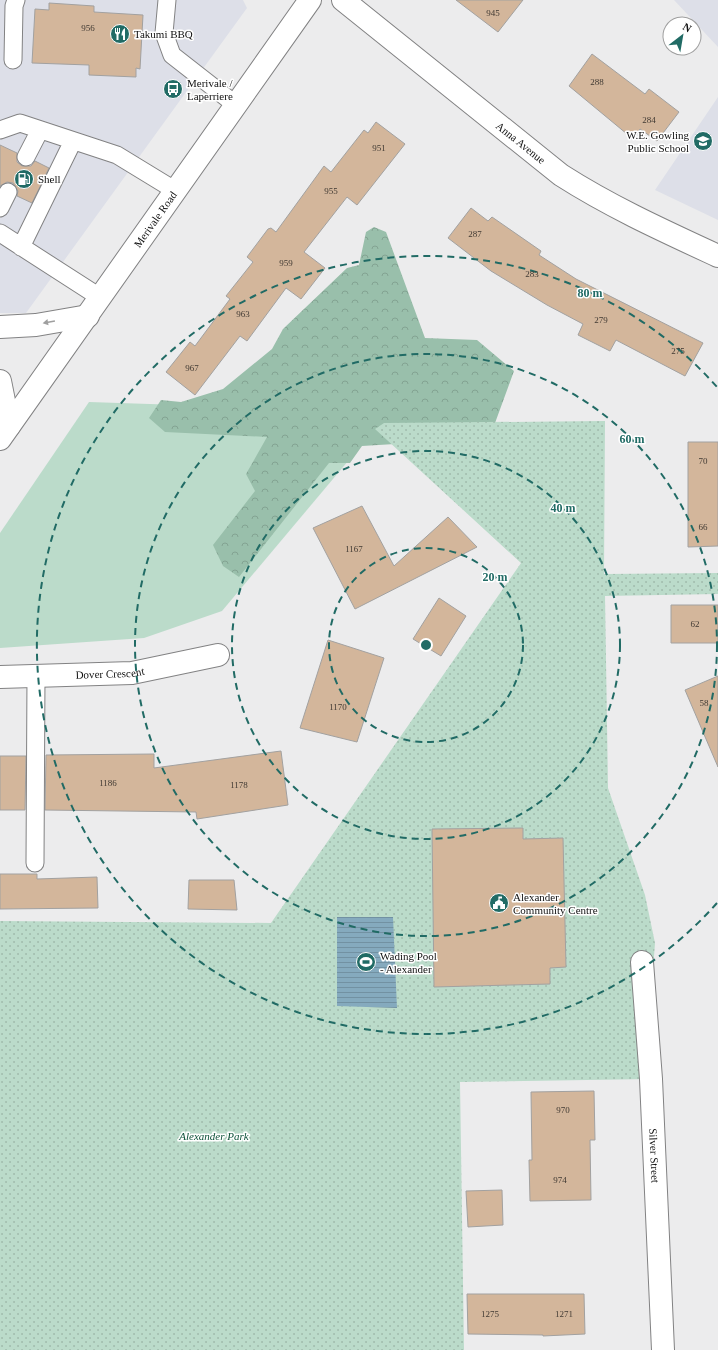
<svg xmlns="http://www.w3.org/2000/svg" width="718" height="1350" font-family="'Times New Roman',serif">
<defs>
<pattern id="forest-crowns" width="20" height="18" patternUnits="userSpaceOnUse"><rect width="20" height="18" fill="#99bfab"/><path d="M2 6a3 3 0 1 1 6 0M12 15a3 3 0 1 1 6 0" fill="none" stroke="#83a392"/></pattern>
<pattern id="park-dots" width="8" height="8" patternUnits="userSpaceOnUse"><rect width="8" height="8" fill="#bbdbca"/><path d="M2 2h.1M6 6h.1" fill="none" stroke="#a0bbac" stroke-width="1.8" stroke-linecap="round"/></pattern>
<pattern id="water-rules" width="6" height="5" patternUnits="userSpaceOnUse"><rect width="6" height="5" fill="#85aabe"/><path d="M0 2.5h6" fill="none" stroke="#7291a2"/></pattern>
</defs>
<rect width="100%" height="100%" fill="#ececed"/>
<path fill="#dddfe8" d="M0,0H243L247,8L26,313H0Z
M674,0H718V47Z
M718,97V220L655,190Z"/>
<path fill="#bbdbca" d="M89,402L303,409L375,429L222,611L144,638L0,648V533Z"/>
<path fill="url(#forest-crowns)" d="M374,227L386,232L425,338L477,340L514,371L491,434L428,442L362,446L350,463H329L239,577L223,566L213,545L255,491L246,474L267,437L165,432L149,418L161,400L181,402L223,389L272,349L283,329L347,268L359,265L366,232Z"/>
<path fill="url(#park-dots)" d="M605,421L604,574L718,573V594L605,596L608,788L645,895L655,943L648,1037L651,1079L460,1082L464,1350H0V921L271,923L521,563L375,429L384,423Z"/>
<path fill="url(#water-rules)" d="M337,917H393L397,1008L337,1006Z"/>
<path fill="#d3b69b" stroke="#a2a1a0" d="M456,0H523L498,32Z
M49,3L94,6V12L143,15L140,69L136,68V77L89,75V65L32,63L35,9L49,10Z
M592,54L645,94L649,89L679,112L657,141L640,129L633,139L569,86Z
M376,122L405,144L357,205L347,197L304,252L325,268L301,299L286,288L247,341L240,336L195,395L166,372L190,342L195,346L230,299L226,296L253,262L247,257L268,229L271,228L276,232L324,166L331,172L364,130L368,133Z
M0,145L17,153V162L22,166H31L35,161L49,168L32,203L17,196L18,191L13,183L7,182L0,186Z
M471,208L488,221L492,217L541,251L539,255L576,279L703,343L685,376L616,340L610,351L578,335L583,324L547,305L491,271L448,238Z
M688,442H718V546L688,547Z
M362,506L394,566L448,517L477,547L355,609L313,528Z
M439,598L466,616L441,656L413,639Z
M671,605H718V643H671Z
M328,640L384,658L357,742L300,728Z
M718,676V767L685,690Z
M281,751L288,805L197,819L196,812L45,810L46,755L154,754V768Z
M0,756H26L25,810H0Z
M523,828V839L563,838L566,967L550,968V984L434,987L432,829Z
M0,874H37V879L97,877L98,908L0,909Z
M189,880H234L237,910L188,909Z
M594,1091L595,1140H590L591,1200L530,1201L529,1160H532L531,1092Z
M502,1190L503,1225L468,1227L466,1191Z
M467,1294H584L585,1334L543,1336V1335L468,1334Z"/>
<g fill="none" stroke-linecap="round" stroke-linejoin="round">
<g stroke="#828283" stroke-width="19">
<path id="service" d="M167,0L164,33L172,55L236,105
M13,60L14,6L16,0
M0,130L20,123L117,155L176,191
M26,157L40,130
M0,208L8,192
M0,233L101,298
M21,247L73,141
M35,863L36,676"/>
</g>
<g stroke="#828283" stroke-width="24">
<g id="minor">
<path id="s1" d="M343,0L561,175C611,207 664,231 718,256"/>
<path d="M0,327L36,325L88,316"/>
<path d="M0,381L9,426"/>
<path id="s2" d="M0,677L132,673L218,655"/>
<path id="s3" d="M642,962L651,1079L663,1350"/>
</g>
</g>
<g stroke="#828283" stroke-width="24">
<g id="secondary">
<path id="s4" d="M0,439L310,0"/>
</g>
</g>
<use href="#service" stroke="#fff" stroke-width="17"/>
<use href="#minor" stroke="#fff" stroke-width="22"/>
<use href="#secondary" stroke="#fff" stroke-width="22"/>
</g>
<defs><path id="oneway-solid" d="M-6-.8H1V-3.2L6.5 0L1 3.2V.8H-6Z"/></defs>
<use fill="#9f9f9f" href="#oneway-solid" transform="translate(49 322) rotate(170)"/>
<g fill="none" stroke="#216b65" stroke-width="2" stroke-dasharray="7 5">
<circle cx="426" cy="645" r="97"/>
<circle cx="426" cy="645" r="194"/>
<circle cx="426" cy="645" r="291"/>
<path d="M717 903A389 389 0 1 1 717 387"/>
</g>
<defs>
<g id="restaurant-disc" transform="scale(1)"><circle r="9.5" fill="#216b65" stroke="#fff"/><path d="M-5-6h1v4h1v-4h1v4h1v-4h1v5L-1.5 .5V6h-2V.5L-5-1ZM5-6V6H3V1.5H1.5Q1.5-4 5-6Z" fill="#fff"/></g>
<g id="bus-disc" transform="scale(1)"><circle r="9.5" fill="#216b65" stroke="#fff"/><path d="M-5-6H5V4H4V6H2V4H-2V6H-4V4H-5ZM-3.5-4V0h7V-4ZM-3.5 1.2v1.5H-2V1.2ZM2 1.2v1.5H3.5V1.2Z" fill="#fff"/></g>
<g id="school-disc" transform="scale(1)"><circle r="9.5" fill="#216b65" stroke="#fff"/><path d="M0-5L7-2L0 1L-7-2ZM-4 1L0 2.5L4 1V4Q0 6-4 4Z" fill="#fff"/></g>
<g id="fuel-disc" transform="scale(1)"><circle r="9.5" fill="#216b65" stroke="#fff"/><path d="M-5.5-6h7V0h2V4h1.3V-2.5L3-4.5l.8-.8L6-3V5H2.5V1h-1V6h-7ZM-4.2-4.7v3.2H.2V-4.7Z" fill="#fff"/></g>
<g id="civic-disc" transform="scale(1)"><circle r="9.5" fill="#216b65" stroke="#fff"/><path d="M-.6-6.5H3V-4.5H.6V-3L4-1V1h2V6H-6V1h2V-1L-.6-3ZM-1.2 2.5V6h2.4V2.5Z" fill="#fff"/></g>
<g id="stadium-disc" transform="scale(1)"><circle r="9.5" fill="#216b65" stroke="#fff"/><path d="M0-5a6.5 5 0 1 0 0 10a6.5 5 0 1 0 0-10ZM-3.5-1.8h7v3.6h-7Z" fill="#fff"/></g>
</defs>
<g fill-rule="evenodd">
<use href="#restaurant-disc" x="120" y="34"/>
<use href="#bus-disc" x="173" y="89"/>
<use href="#school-disc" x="703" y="141"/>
<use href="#fuel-disc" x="24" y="179"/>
<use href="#civic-disc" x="499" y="903"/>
<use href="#stadium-disc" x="366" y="962"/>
</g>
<g text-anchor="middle" stroke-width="3" stroke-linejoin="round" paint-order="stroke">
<g font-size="9" fill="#413a33">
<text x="493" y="16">945</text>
<text x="88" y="31">956</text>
<text x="597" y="85">288</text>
<text x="649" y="123">284</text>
<text x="379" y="151">951</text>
<text x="331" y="194">955</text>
<text x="475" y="237">287</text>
<text x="286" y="266">959</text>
<text x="532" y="277">283</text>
<text x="243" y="317">963</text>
<text x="601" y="323">279</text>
<text x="678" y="354">275</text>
<text x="192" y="371">967</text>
<text x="703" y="464">70</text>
<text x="703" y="530">66</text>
<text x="354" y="552">1167</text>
<text x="695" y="627">62</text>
<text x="704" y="706">58</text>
<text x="338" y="710">1170</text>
<text x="108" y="786">1186</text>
<text x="239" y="788">1178</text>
<text x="563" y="1113">970</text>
<text x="560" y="1183">974</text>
<text x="490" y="1317">1275</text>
<text x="564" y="1317">1271</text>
</g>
<g font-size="11" fill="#101010" stroke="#fff" text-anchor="start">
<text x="134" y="38">Takumi BBQ</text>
<text x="187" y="87">Merivale /<tspan x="187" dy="13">Laperriere</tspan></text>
<text x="689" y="139" text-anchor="end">W.E. Gowling<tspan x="689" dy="13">Public School</tspan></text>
<text x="38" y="183">Shell</text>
<text x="513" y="901">Alexander<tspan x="513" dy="13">Community Centre</tspan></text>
<text x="380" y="960">Wading Pool<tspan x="380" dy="13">- Alexander</tspan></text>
</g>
<g font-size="11" fill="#101010" stroke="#fff">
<text dy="4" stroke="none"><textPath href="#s1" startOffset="228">Anna Avenue</textPath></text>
<text dy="4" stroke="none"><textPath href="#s4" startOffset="269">Merivale Road</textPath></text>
<text dy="4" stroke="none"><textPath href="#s2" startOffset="110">Dover Crescent</textPath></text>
<text dy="4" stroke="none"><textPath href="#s3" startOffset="194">Silver Street</textPath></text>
</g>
<g font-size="11" font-style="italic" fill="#0c5138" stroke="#fff">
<text x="214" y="1140">Alexander Park</text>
</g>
</g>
<circle cx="426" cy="645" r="6" fill="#216b65" stroke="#fff" stroke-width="2"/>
<g font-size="12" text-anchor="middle" font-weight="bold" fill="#216b65" stroke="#fff" stroke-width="3" stroke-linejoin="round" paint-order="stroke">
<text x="590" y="297">80 m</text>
<text x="632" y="443">60 m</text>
<text x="563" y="512">40 m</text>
<text x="495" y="581">20 m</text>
</g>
<g transform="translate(682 36) rotate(31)"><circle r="19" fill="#ffffff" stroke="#9f9f9f"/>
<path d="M0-3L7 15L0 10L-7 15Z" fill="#216b65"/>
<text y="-6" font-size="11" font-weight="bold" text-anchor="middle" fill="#101010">N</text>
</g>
</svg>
